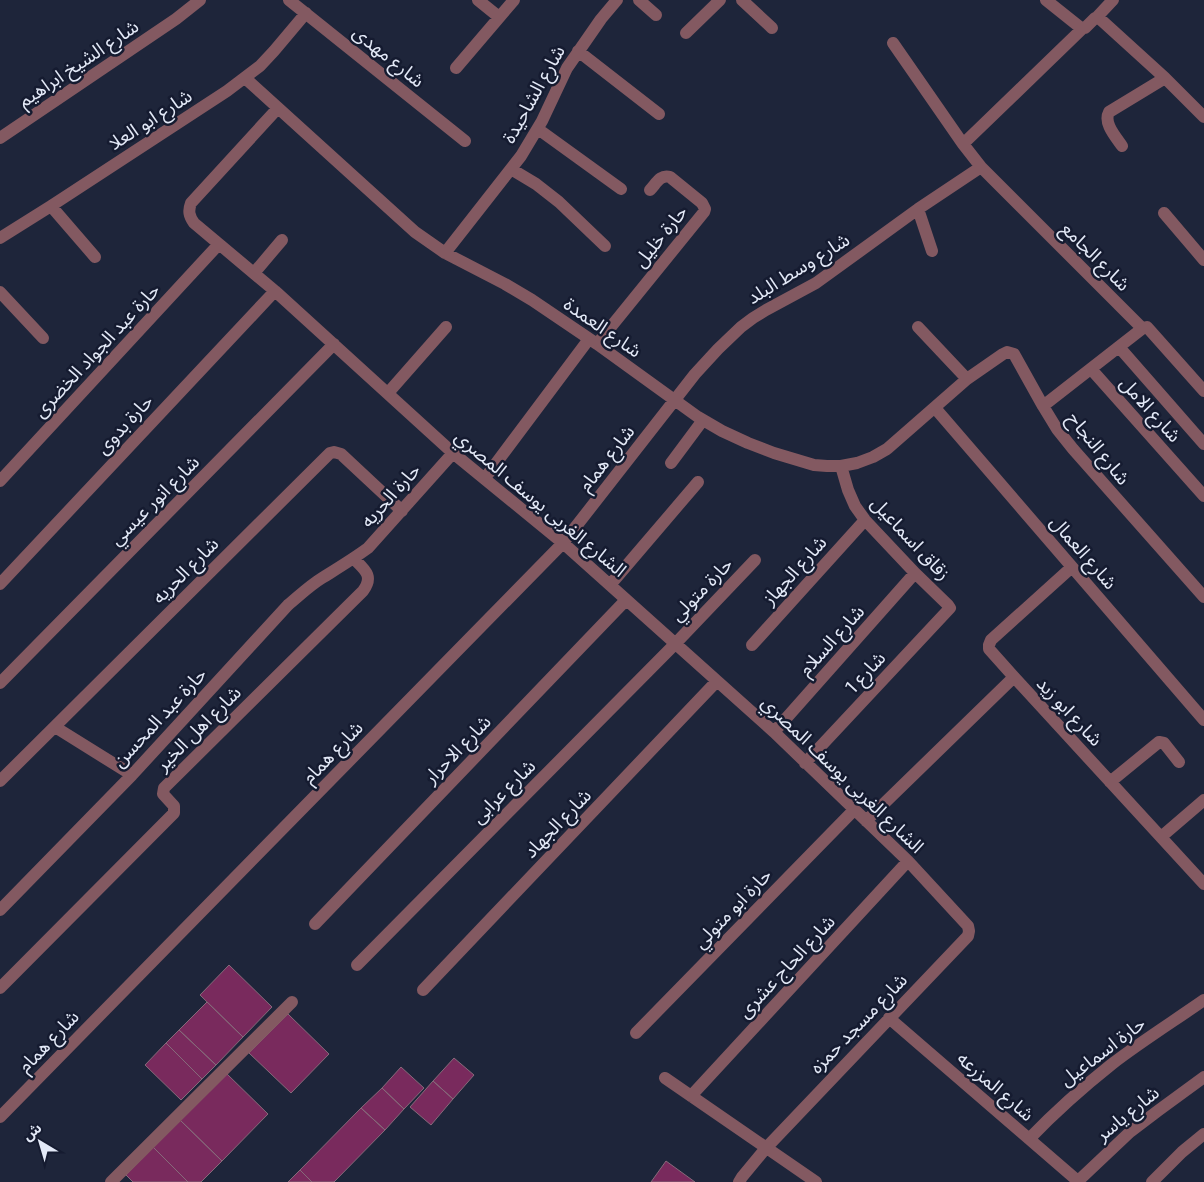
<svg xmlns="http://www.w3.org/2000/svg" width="1204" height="1182" font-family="'Exo 2','Noto Sans Arabic',sans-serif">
<rect width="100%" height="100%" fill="#1e253a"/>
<path fill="#792a5d" stroke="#866a7a" d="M229,965L272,1007L243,1037L200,995Z
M207,1002L243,1037L216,1065L179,1030Z
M288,1014L329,1054L291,1093L249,1053Z
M179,1030L216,1065L202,1079L166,1043Z
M166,1043L202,1079L181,1100L145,1065Z
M454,1058L474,1075L453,1099L433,1081Z
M401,1067L424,1088L404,1109L382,1088Z
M226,1073L268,1114L222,1161L180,1120Z
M433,1081L453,1099L431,1125L410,1107Z
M382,1088L404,1109L385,1130L361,1108Z
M361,1108L385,1130L334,1182H312L300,1170Z
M180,1120L222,1161L201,1182H188L153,1147Z
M153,1147L188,1182H133L126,1175Z
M666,1161L695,1182H651Z
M300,1170L312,1182H288Z"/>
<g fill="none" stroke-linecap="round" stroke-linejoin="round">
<path stroke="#835961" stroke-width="12" d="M289,0L465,141
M478,0L499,17
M639,0L656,15
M742,0L772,28
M1046,0L1081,28H1085L1095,18L1097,17L1099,18L1165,78L1204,117
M1097,17L1113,0
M686,33L720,0
M893,43L963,144L981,167L1141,327L1143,328L1147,327L1204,391
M578,51L659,114
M456,68L514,0
M245,78L415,232L445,253L505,284L532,300L597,344L698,417L722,431L748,443L774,453L814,465L827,466H841L857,463L873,457L887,449L967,379L1003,354L1007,352L1014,354L1043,406L1057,429L1073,449L1204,597
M278,108L191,203C188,211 189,216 194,223L275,291L453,453L563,543L774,732L908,861L968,926L969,931L968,936L766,1148L742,1177L739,1182
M538,129L621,189
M0,138L176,19L200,0
M963,144L1082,29
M1122,146C1116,137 1103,123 1109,112L1165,78
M511,169L536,184L559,202L605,246
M51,206L95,257
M918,209L932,251
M1164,213L1204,260
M0,238L51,206L227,91L260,66L274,51L306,13
M445,253L521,156L542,121L567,68L601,19L617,0
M254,273L282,240
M0,292L43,338
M918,327L967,379
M597,344L704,212L705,209L702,203L670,177C660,174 656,184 650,190
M1119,347L1204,444
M1091,369L1204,496
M388,393L446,327
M1043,406L1143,328
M935,408L1204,720
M671,463L703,420
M485,478L589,339
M0,481L219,244
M1072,567L991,640L989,645V649L1014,677L1204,884
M0,584L275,291
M610,585L698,482
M752,645L865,520
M0,683L334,344
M55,727L132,775
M774,732L915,573
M805,763L950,608L948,605L915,573L865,520L855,506L848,490L841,466
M0,781L330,453L334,452L341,454L402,511
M1110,782L1159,742L1164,743L1179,762
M866,821L1014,677
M1161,837L1204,800
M0,910L132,775L288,605C299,596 309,586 322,578C338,568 353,559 368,548L453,453
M315,924L626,600
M357,965L675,644L755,560
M0,988L174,813V806L163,794L164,788L363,591C374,576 365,570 354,559
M423,990L717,681
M889,1018L1079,1182
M636,1033L854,810
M665,1078L816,1182
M691,1096L908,861
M0,1117L563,543L695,374L718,349L741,327L753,318L766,310L816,283L918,209L981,167
M1029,1139C1055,1112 1083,1087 1112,1064C1142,1041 1174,1021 1204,1000
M1078,1181L1130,1132L1159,1110L1204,1077
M111,1182L292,1002
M1152,1182L1182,1152L1204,1134"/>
</g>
<g text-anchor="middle" stroke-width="5" stroke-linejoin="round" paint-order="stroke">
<g font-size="19" fill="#e3e9f7" stroke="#151b30">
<text transform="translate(389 56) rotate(39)" y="7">شارع مهدى</text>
<text transform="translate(78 63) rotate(-34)" y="7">شارع الشيخ ابراهيم</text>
<text transform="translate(533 94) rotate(-61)" y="7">شارع الشاحيدة</text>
<text transform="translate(150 119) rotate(-33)" y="7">شارع ابو العلا</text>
<text transform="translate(660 236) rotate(-51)" y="7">حارة خليل</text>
<text transform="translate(1096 256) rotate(45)" y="7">شارع الجامع</text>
<text transform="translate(798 268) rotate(-32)" y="7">شارع وسط البلد</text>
<text transform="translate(603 327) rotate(35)" y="7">شارع العمدة</text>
<text transform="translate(96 350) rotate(-47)" y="7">حارة عبد الجواد الخضرى</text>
<text transform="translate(1151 409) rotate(48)" y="7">شارع الامل</text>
<text transform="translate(124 424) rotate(-47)" y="7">حارة بدوى</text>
<text transform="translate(1099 448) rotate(51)" y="7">شارع النجاح</text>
<text transform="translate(606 458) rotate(-52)" y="7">شارع همام</text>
<text transform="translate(390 495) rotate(-48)" y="7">حارة الحريه</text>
<text transform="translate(154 500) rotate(-45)" y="7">شارع انور عيسي</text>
<text transform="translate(541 503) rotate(40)" y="7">الشارع الغربى يوسف المصري</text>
<text transform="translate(911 538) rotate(47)" y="7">زقاق اسماعيل</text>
<text transform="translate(1084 552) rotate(49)" y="7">شارع العمال</text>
<text transform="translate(185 570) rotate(-45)" y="7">شارع الحريه</text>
<text transform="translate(794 570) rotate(-48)" y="7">شارع الجهاز</text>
<text transform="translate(701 589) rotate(-46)" y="7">حارة متولي</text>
<text transform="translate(831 640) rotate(-48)" y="7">شارع السلام</text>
<text transform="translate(865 672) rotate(-47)" y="7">شارع 1</text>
<text transform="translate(1070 711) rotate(47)" y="7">شارع ابو زيد</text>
<text transform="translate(159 717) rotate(-47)" y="7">حارة عبد المحسن</text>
<text transform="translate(198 728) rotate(-45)" y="7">شارع اهل الخير</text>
<text transform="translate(457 749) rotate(-46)" y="7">شارع الاحرار</text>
<text transform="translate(332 752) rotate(-46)" y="7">شارع همام</text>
<text transform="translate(843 774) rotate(44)" y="7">الشارع الغربى يوسف المصري</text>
<text transform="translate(503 791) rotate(-45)" y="7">شارع عرابى</text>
<text transform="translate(557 823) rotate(-46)" y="7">شارع الجهاد</text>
<text transform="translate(732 908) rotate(-46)" y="7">حارة ابو متولي</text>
<text transform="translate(786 966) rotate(-47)" y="7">شارع الحاج عشرى</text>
<text transform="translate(858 1023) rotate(-46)" y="7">شارع مسجد حمزه</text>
<text transform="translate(48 1041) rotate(-46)" y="7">شارع همام</text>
<text transform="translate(1102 1051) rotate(-37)" y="7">حارة اسماعيل</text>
<text transform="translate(996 1086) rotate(41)" y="7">شارع المزرعه</text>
<text transform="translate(1127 1113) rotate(-39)" y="7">شارع ياسر</text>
</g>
</g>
<g transform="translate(40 1142) rotate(322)" stroke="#151b30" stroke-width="4" paint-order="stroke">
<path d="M0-4L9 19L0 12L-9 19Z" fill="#e3e9f7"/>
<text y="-8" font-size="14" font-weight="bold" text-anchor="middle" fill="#e3e9f7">ش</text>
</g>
</svg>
